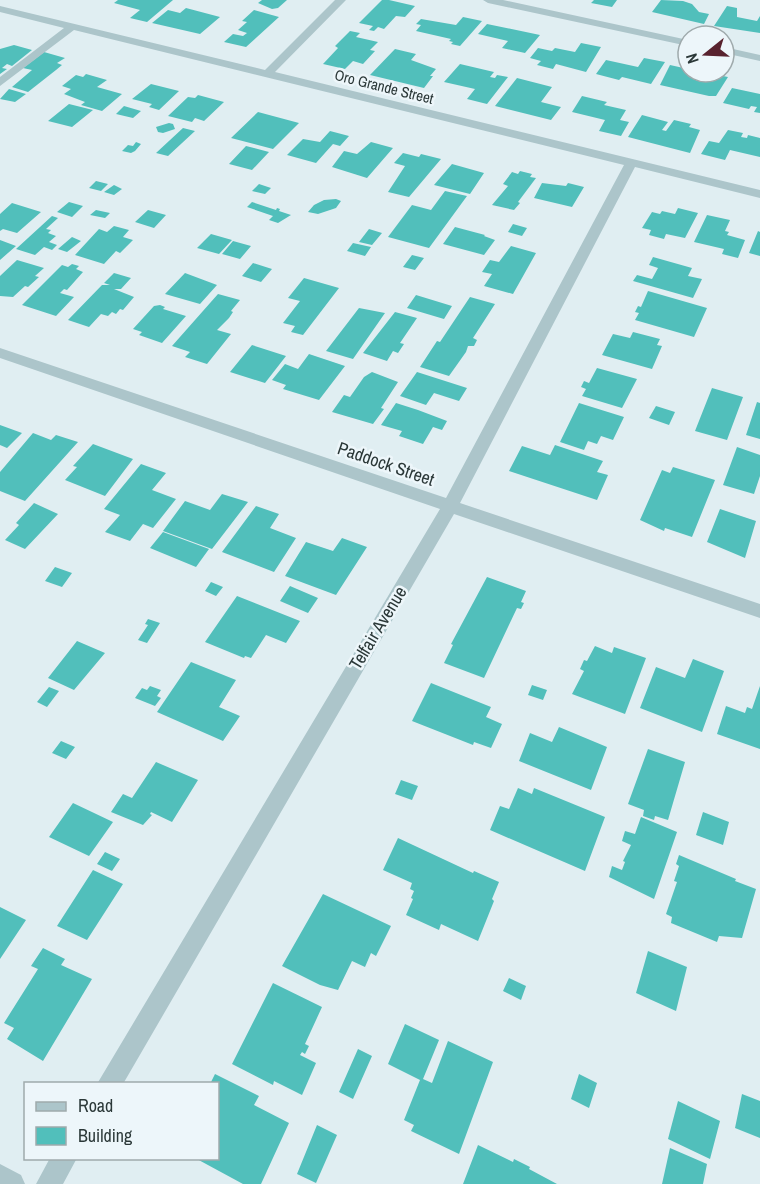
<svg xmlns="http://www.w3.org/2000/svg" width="760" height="1184" font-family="'Archivo Narrow',sans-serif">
<rect width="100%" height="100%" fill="#e0eef2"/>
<path fill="#51bfbb" d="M118,0H173L147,22L130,18L140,10L114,3Z
M262,0H287L278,8L272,9L258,3Z
M382,0H389L415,6L405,17L396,16L384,29L378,27L374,31L369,30L373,26L359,23Z
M594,0H617L612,7L591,3Z
M661,0L683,1L692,4L699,12L709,14L704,24L652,12Z
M727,6L737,8V17L757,21L760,16V33L714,26Z
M186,8L220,17L200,34L152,23L168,10L180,13Z
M254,10L279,17L246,47L224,42L233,34L243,36L247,33L238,30L247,22L242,21Z
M463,17L482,21L460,46L451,44L453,42L449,41L451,39L416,31L421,25L416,24L421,19L456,25Z
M487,24L540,35L525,53L502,48L508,41L478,34Z
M350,31L360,33L356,37L378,42L370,50L375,51L363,64L353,61L345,69L323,64L338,48L335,46Z
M581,43L601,47L586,72L556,64L553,69L537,65L541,61L530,58L538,48L552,51L555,48L575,52Z
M14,45L32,50L12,66L7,64L2,68L7,69L0,74V49Z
M395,49L416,54L411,60L436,69L430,76H433L424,88L370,75Z
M44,52L65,58L57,63L62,65L56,70L28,92L12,87L32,70L23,68Z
M644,58L665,62L651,84L622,77L619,80L596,74L606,60L638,67Z
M460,64L494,72L490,77L495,78L497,75L508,77L487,104L467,99L475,89L444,82Z
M670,65L688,69V72H703L728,77L716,96H709L660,85Z
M86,74L107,80L97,87L122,94L102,111L81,105L85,102L64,94L71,89L62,86L76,75L83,77Z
M517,78L552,87L541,102L561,107L551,120L495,106Z
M151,84L179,91L159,110L149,107L152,104L132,99Z
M732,88L760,94V113L754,112L757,107L751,106L749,109L723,103Z
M9,89L26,94L15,102L0,99Z
M198,95L224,102L204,121L195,118L192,122L168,116L188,97L195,98Z
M582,96L607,102L604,105L626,110L620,120L629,122L621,136L599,131L605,120L572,112Z
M69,104L93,110L72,127L48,121Z
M124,106L141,111L133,118L116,114Z
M258,112L299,123L273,149L231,138Z
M642,115L668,122L662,130L666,131L674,120L691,124L689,127L700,130L690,153L628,137Z
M169,123L173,124L175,129L163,133L158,132L156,127Z
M183,128L195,131L168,156L156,153Z
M728,130L743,133L741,137L747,138L748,135L760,138V157L730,150L725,160L701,154L709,141L719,143Z
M330,131L349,136L340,146L333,144L316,163L287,155L303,139L320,142Z
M136,142L141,144L135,151L131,153L122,151L128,145L133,146Z
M371,142L393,148L367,178L332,167L344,151L357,154Z
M246,146L269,152L252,170L229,164Z
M403,153L419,157L421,154L441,159L409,197L388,192L405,166L394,163Z
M452,164L484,173L470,194L434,185Z
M520,171L532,174L530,177L536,178L518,202L520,203L514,210L492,205L508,186L503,184L512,172L518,174Z
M96,181L108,184L101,191L89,188Z
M542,183L566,186L568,183L584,187L572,207L534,198Z
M259,184L271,188L265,194L252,191Z
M114,185L122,189L114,195L104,192Z
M445,191L467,196L429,248L388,237L412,205L431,210Z
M336,199L341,201L336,208L318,214L308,212L314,205L324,200Z
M69,202L83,206L72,217L57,212Z
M252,202L276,210L277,208L280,209L279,211L291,215L278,223L269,220L273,216L247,207Z
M12,203L41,212L17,233L3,229L0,231V214Z
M678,208L698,213L685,238L666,234L664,239L649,235L651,230L642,228L652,212L660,214L662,211L675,214Z
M96,210L110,213L105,218L90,215Z
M148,210L166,215L154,228L135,222Z
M707,215L730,220L725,231L729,232L727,235L745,240L738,258L722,254L724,249L694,242Z
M52,216L58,218L46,229L51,230L48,233L56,236L49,242L57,245L52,250L44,247L35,255L16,249Z
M513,224L527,228L522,236L508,232Z
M114,226L129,230L123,237L133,240L120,253L116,251L104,264L75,255L99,229L107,232Z
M455,227L485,235L484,236L495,240L484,255L443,244Z
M369,229L382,233L372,245L359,242Z
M758,231L760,232V256L749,253Z
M211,234L232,240L219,254L197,248Z
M72,237L81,241L67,252L58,249Z
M0,240L16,246L0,260Z
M233,241L251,246L240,259L222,254Z
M353,243L371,247L365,256L347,251Z
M511,246L536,253L513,294L484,286L492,274L482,272L490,260L499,262Z
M412,255L424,258L415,270L403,267Z
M653,257L692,268L688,276L702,279L693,298L633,281L637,275L652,279L658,268L649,265Z
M17,260L44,268L35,276L39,277L28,287L25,286L13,297L0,296V276Z
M253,263L272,269L261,282L242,276Z
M72,264L79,266L76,269L83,272L67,290L64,289L60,293L74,297L56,316L22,305L62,265L68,267Z
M114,273L131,278L121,289H114L134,297L123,310L120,309L116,314L112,312L108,316L101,314L89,327L68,320L102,285H110L104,283Z
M185,273L217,285L200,304L165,294Z
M304,278L339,288L303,335L291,332L295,326L283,323L300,301L288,298Z
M648,291L707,308L694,337L635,320L639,313L635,312L638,306L641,307Z
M218,294L240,300L231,311L233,312L229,318L217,330L231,334L207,364L185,357L190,352L172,346Z
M416,295L452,306L444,319L407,308Z
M470,297L495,304L473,338L477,340L474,346H468L466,352L449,376L420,367L437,341L440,342Z
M160,305L165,307L163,309L186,316L162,343L139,335L142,332L133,329L154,306Z
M359,308L385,313L353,359L326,351Z
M395,312L417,318L400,343L404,344L398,353L393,351L387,361L363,353Z
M633,332L660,339L657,345L662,346L652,369L602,355L613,334L630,338Z
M252,345L286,356L265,383L230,372Z
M309,354L345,366L319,400L283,389L286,385L272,380L285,364L298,369Z
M597,368L637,379L622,408L582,396L586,389L581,387L584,381L589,383Z
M372,372L398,382L381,408L384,409L373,424L332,412L344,395L350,397L364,377Z
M417,372L467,388L459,401L434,393L426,405L400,396Z
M712,388L743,397L727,440L695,431Z
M757,402L760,403V439L746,435Z
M396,403L418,410L447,421L442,430L433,427L423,444L399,436L402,431L381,425Z
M579,403L624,417L613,440L601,436L597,444L588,441L584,450L560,442Z
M656,406L675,412L669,425L649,418Z
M0,425L22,433L7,448L0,445Z
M33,433L51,440L56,435L78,442L25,501L0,491V472Z
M93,444L133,459L105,496L65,480L77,467L73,466Z
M555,445L603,461L597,472L608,475L597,500L509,471L522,446L550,455Z
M737,447L760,455V476L754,494L723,485Z
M141,464L166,473L152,490L176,499L153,528L143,524L130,541L105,532L120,515L104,509Z
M673,467L715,480L692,537L665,528L664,531L640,520L662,470L670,473Z
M222,494L248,502L212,549L163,531L185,501L210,510Z
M34,503L58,514L25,549L5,540L19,525L16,523Z
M256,506L279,514L270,528L296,538L274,572L222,552Z
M720,509L756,521L745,558L707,542Z
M163,532L209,549L196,567L150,548Z
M342,538L367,547L336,595L285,576L306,542L333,551Z
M55,567L72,573L62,587L45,581Z
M487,577L526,591L521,602L524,603L521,609L517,608L484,678L444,663L453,645L451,644Z
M211,582L223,587L216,596L205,591Z
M290,586L318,598L308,613L280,601Z
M237,596L300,621L286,643L266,635L251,658L245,656L244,658L205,642Z
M148,619L160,623L147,643L138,640L148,625L145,624Z
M77,641L105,653L74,690L48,678Z
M595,646L612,653L614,647L646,658L625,714L572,694L584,671L580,669L584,660L587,661Z
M693,659L724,671L702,732L640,708L656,667L685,678Z
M191,662L236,680L219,707L240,716L223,741L157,712Z
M431,683L491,707L486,717L502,724L491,748L474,742L473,745L412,721Z
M532,685L547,690L543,700L528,695Z
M150,686L161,690L157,696L161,698L155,706L135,698L142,688L147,690Z
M760,686V749L717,734L726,706L745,713L747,707L752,709Z
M49,687L59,691L47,707L37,702Z
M559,727L607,747L591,790L519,761L530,733L552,742Z
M61,741L75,747L66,759L52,753Z
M648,749L685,762L668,820L655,816L654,820L643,816L644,810L628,804Z
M156,762L198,780L172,822L151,812L150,814L152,815L143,825L111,812L123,794L132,798Z
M401,780L418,786L412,800L395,794Z
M518,788L532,794L534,788L605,817L585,871L490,830L500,806L509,809Z
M73,803L113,822L89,856L49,837Z
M703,812L729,822L723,845L696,835Z
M641,817L677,832L654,899L609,877L612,866L622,870L625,862L623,861L631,845L622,841L625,831L635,834Z
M398,838L473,873L474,871L499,882L492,899L494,901L478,941L441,924L439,930L406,915L413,899L411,898L414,891L410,889L412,883L383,870Z
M105,852L120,859L112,871L97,864Z
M679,855L736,879L735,881L756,889L742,938L719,936L717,942L671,923L672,917L666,914L677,882L674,881L679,866L676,864Z
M93,870L123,884L87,940L57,926Z
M323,894L391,926L376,956L371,953L365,967L352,961L338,990L320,985L282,966Z
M0,907L26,920L0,959Z
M43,948L65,959L61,965L92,979L43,1061L7,1039L14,1028L4,1023L38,969L31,966Z
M648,951L687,967L676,1011L636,993Z
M509,978L526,986L521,1000L503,991Z
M273,983L322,1007L305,1044L309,1046L305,1054L302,1052L300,1055L316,1063L302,1095L274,1081L273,1085L232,1064Z
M405,1024L439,1040L423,1079L432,1083L448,1041L493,1062L459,1154L411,1131L414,1125L404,1120L420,1080L388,1064Z
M358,1049L372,1056L353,1099L339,1092Z
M215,1074L259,1096L254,1105L289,1123L261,1184H243L195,1158H218V1084H210Z
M579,1074L597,1083L589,1108L571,1099Z
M742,1094L760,1101V1138L735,1128Z
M678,1101L720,1121L710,1159L668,1139Z
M317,1125L337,1135L316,1183L297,1174Z
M478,1145L513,1162L514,1159L530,1167L529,1169L557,1184H463Z
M670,1148L707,1164L703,1184H662Z"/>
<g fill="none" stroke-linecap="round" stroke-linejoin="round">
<path fill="#acc5ca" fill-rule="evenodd" d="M335,0H346L275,72L760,190V198L635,167L460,503L760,604V618L454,514L123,1084H97L440,509L0,358V348L446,498L624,165L74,30L0,86V77L64,28L0,12V6L265,70Z
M483,0H503L688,40V46L488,3Z
M724,47L760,55V61L724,53Z
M50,1158H77L63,1184H36Z
M0,1164L21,1175L25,1184H0Z"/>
</g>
<g text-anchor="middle" stroke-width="5" stroke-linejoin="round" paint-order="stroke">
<g font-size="15" fill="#2b3838" stroke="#edf6fa">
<text transform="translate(384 87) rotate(14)" y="5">Oro Grande Street</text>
</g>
<g font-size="18" fill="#2b3838" stroke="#edf6fa">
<text transform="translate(386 464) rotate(19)" y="6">Paddock Street</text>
<text transform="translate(378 628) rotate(-59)" y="6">Telfair Avenue</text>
</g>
</g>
<rect x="24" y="1082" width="195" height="78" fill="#edf6fa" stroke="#9faaac" stroke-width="1.5"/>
<rect x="36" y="1102" width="30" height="9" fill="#acc5ca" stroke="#9faaac" stroke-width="1.5"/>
<text x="78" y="1112" font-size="18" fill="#2b3838">Road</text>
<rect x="36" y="1127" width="30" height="18" fill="#51bfbb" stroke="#9faaac" stroke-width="1.5"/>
<text x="78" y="1142" font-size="18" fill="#2b3838">Building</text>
<g transform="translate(706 54) rotate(252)"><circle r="28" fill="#edf6fa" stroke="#9faaac" stroke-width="1.5"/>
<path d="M0-4.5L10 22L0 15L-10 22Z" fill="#58222e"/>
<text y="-9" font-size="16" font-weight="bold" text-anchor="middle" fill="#2b3838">N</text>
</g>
</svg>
